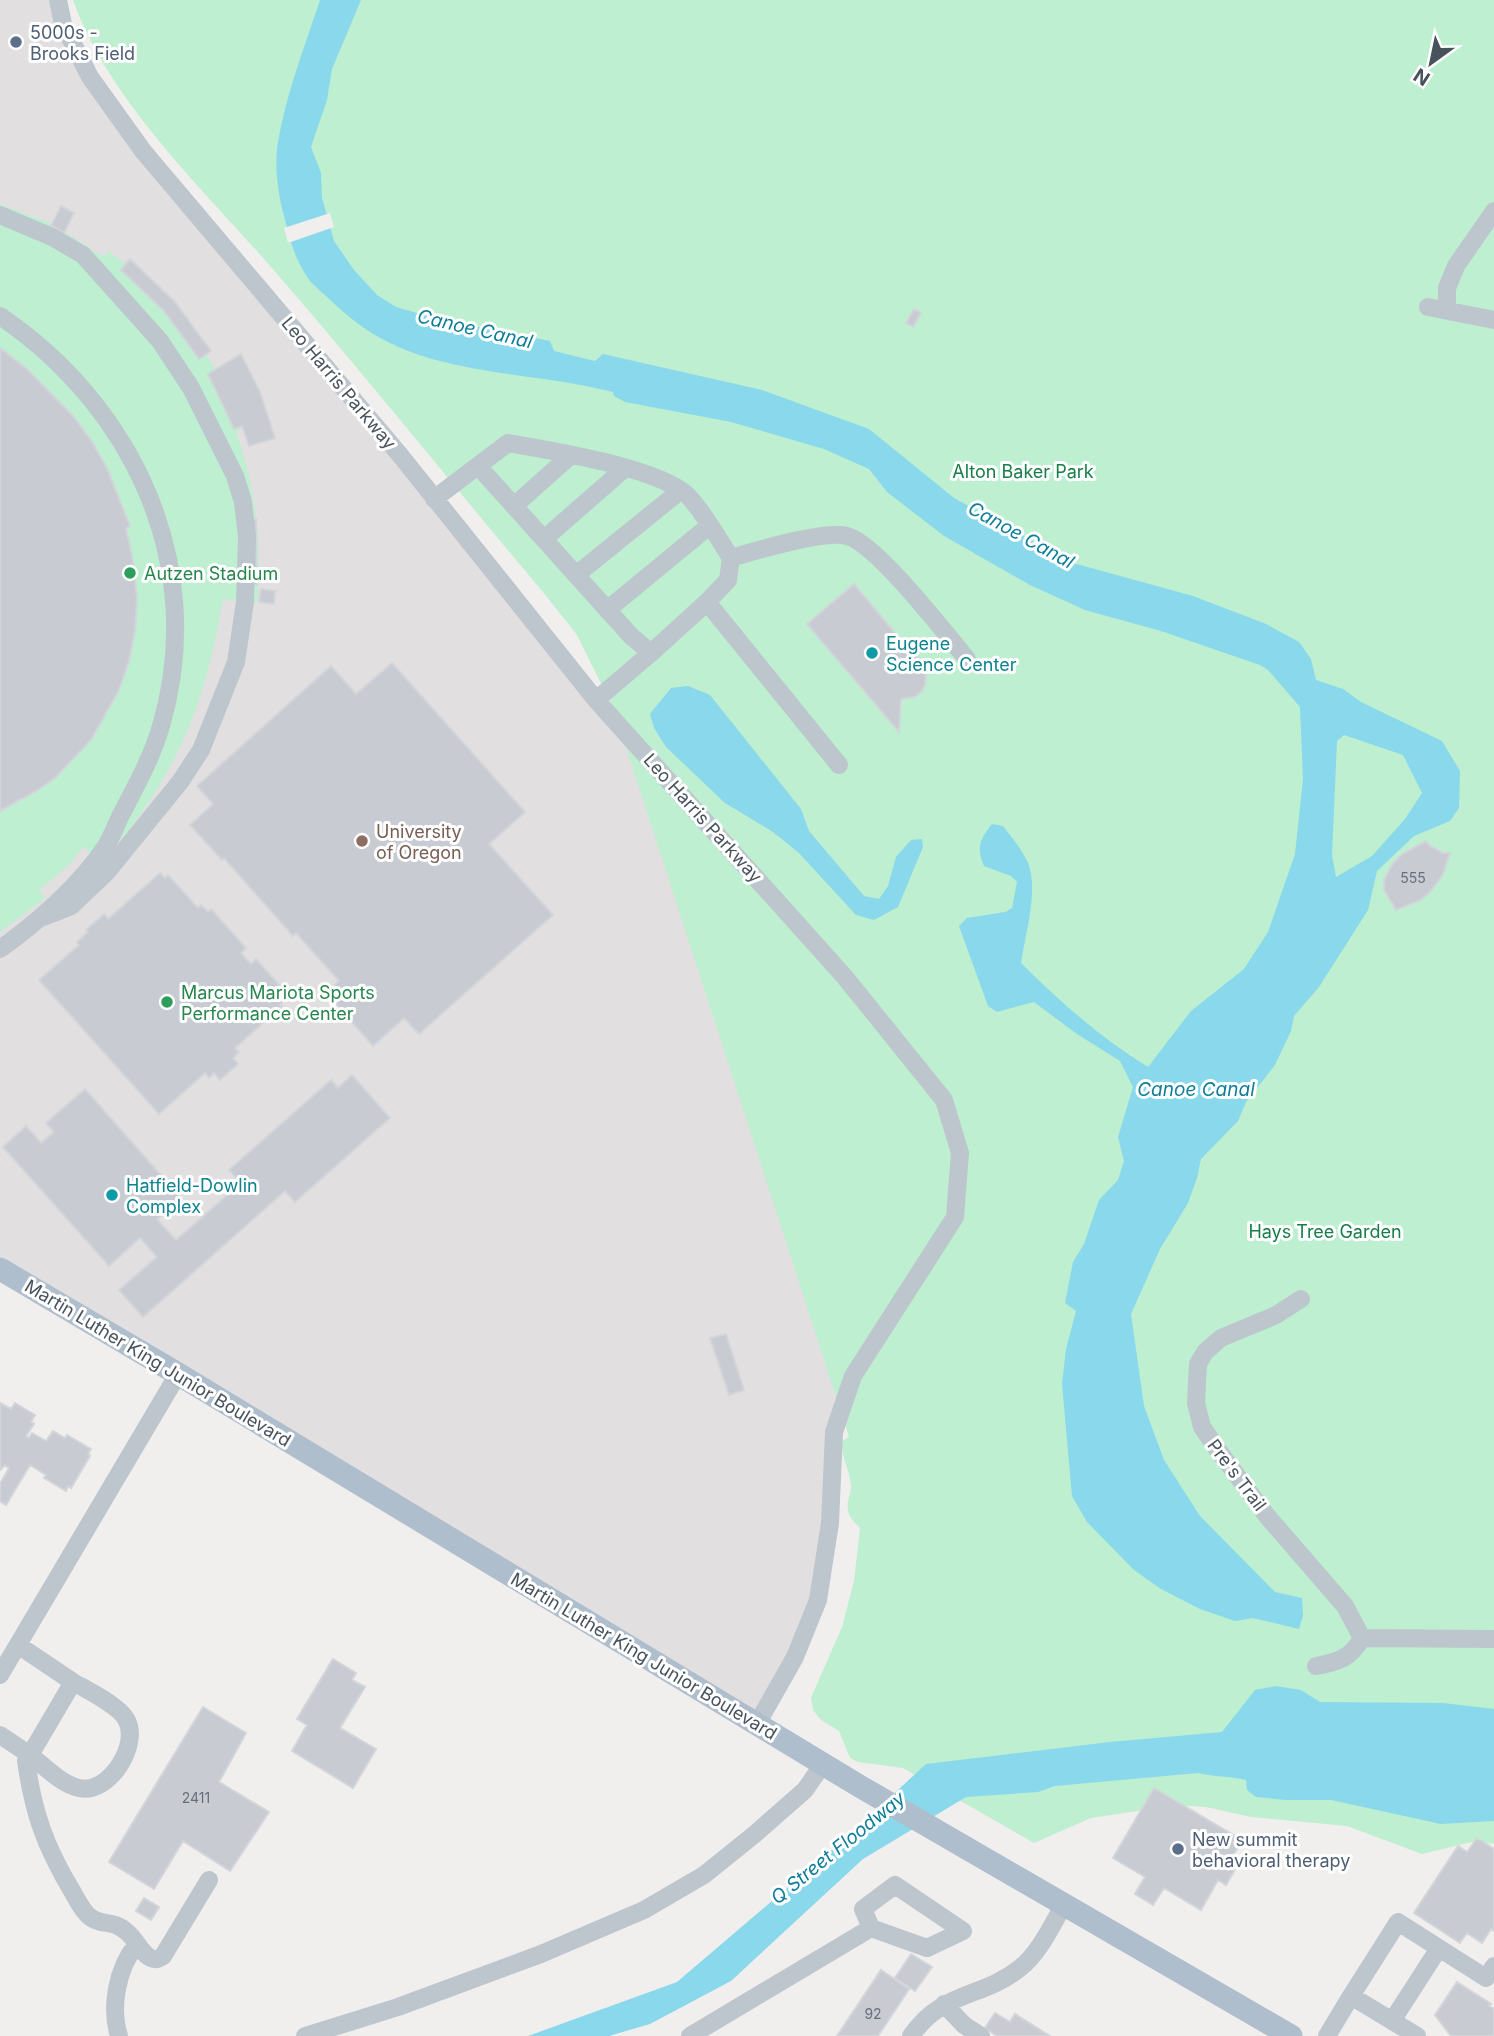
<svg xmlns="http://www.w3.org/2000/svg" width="1494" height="2036" font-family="Inter,sans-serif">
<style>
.education{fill:#e2dfe0}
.green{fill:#bdefd0}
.water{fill:#8ad8eb;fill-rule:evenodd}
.pier{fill:#f1eeee}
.building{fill:#c8cbd1;stroke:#d2d5da;stroke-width:2}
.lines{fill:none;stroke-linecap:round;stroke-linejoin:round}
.minor{stroke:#bdc6cd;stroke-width:18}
.major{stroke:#aebecd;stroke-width:23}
.service-dot{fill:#5c6f8a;stroke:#fff;stroke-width:2.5}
.leisure-dot{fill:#2e9e5b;stroke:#fff;stroke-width:2.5}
.culture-dot{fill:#0f9aa8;stroke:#fff;stroke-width:2.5}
.education-dot{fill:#8d6e63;stroke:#fff;stroke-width:2.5}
.labels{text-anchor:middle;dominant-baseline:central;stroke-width:6;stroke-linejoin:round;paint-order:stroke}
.number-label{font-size:14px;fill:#677079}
.service-label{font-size:18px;fill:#4e5e75;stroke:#fff;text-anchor:start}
.street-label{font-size:18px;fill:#47525c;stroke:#fff}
.park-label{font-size:18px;fill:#177d49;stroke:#fff}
.leisure-label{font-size:18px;fill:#27864d;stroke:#fff;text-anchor:start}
.culture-label{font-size:18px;fill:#0d838f;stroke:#fff;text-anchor:start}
.education-label{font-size:18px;fill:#785e54;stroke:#fff;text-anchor:start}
.water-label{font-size:19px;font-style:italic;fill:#0d7d9a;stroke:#fff}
</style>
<rect width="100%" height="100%" fill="#f1eeee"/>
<!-- education -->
<path class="education" d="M0,0h58l40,89 134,169 712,842 -110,332 -16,168 -61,124 -757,-455z"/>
<!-- green -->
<path class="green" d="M73,0h1421v1844l-18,-3 -54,13 -75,-28 -96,-9 -45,-10 -29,-2 -86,13 -57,25 -131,-75 -45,-6 -8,-4 -11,-27 -18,-11 -8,-10 -2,-12 31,-71 12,-46 6,-53c-4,-4 -9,-9 -11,-14 -4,-11 2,-18 2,-28 -1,-15 -10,-29 -9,-45l7,-4 -235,-727 -37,-75 -30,-38c-95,-113 -187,-228 -283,-338 -68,-77 -156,-161 -191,-259z
M0,204l52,20 52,33 4,-6 18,13 -5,6 85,84 9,15 -7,5 13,23 22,32 -7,2c19,57 27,112 21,172l-34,-4c-14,82 -33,145 -82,214 -14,19 -23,34 -44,45l-14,-11 -13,17 -31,26 6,8 -45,34z"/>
<!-- water -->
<path class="water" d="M320,0h41l-29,69 -5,31 -16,47 10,26 1,25 12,43 20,29 23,25 19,12 38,11 116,23 4,10 41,10 8,-7 159,36 107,39 85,69 119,65 120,33 73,28 33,18 12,17 5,21 27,9 18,13 81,39 18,30 -1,37 -9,13 -36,15 -37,35 -9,39 -49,77 -25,29 -3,15 -16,34 -29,37 -8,19 -37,38 -4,19 -9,25 -28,46 -29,65 13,92 20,54 36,56 75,76 27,6 1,18 -4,13 -46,-11 -18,3 -35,-12 -39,-20 -27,-19 -47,-48 -15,-26 -10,-112 4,-35 10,-38 -11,-8 8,-41 11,-18 15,-44 19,-20 6,-19 -6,-24 15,-50 -13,-26 -43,-27 -43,-32 -37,10 -9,-6 -29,-80 8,-8 38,-6 7,-4 5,-26 -6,-6 -27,-10c-8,-18 -4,-27 8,-42l11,2c9,12 19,23 25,37 11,27 -3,72 -7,100 39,39 80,75 127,104l43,-56 53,-42 24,-37 27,-78 8,-75 -3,-72 -32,-37 -8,-5 -99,-34 -76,-21 -55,-25 -86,-49 -57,-44 -18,-23 -45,-20 -93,-27 -106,-20 -11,-6 -1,-4c-58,-15 -118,-16 -177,-32 -44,-12 -75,-30 -108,-62 -7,-7 -17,-14 -22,-23 -12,-18 -17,-39 -22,-59 -6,-23 -10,-50 -6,-74 8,-48 27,-96 42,-142zM1344,735l59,20 19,38 -17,26 -33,37 -36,21 -4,-22 5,-114z
M688,686l22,9 91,114 8,22 55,65 15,3 9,-13 8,-29 15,-17 11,-1 1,8 -25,60 -24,13 -18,-5 -57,-62 -26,-21 -48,-29 -59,-56 -12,-19 -4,-14 21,-26z
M1276,1686l25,4 19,12 123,1 51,6v112l-53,3 -110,-24h-45l-30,-3 -9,-7 -1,-10c-17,-4 -31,-3 -48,-7l-143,13 -17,6 -72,5 -103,62 -132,122 -81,43 -41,12h-81l149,-54 169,-144 80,-74 184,-22 112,-10 33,-42z"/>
<!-- pier -->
<path class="pier" d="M330,213l4,14 -46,16 -4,-15z"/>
<!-- building -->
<path class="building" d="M61,206l13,7 -10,20 -13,-7z
M130,259l45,43 36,49 -12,8 -35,-48 -43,-41z
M914,309l7,4 -8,14 -7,-4z
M0,348l27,21 45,46 19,25 16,28 23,58 -4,2 7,33 4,38 -2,32 -6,30 -10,29 -28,50 -35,37 -18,13 -38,21z
M241,354l19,38 15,46 -26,8 -7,-20 -8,3 -26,-55z
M256,519l1,66 -7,-1 -1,-64z
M854,584l52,62 -1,7 13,4 8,13 -1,15 -4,7 -6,5 -14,2 -2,33 -92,-108z
M261,589l14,2 -1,13 -15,-2z
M392,663l133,149 -36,32 64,71 -134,119 -15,-16 -31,28 -47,-53 13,-12 -43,-48 -3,3 -69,-78 -2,2 -32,-35 23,-21 -16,-18 134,-120 25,28z
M1426,841l3,4 14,8h7l-7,21 -12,17 -10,9 -25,10 -12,-20v-10l8,-15 10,-11z
M160,873l5,5 3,-3 30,33 3,-3 7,7 3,-3 35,39 -5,5 10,11 5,-5 33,37 -9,8 2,2 -47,42 4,4 -6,6 5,6 -18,16 -6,-7 -5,5 -4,-5 -46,41 -120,-134 40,-35 -2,-3 11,-10 -2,-2 18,-16 4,5z
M352,1075l38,43 -95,84 -10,-11 -142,126 -24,-27 38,-33 -17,-19 -31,28 -106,-119 23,-21 15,17 13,-11 -8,-9 39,-34 96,109 -24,21 19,21 65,-57 -12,-13 102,-90 7,8z
M726,1334l18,56 -15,5 -19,-57z
M0,1403l11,6 4,-6 20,12 -4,7 3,2 -8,12 3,2 3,-5 14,8 7,-10 12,7 2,-3 24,14 -3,5 2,2 -19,32 -3,-2 -2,5 -22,-13 2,-3 -16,-10 -24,40 -6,-4v-17l9,-16 -4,-3 -5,5z
M333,1659l23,14 -4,7 13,7 -25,41 36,21 -23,39 -61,-37 15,-26 -10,-6z
M203,1707l43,26 -27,49 50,30 -39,59 -47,-30 -29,48 -45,-27z
M1154,1788l88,52 -14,24 8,4 -10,17 -8,-5 -17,30 -37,-22 -11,17 -18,-11 10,-17 -32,-19z
M1477,1838l17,11v82l-3,-2 -9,14 -15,-10 -7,10 -46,-30 44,-67 9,6z
M144,1898l15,9 -8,13 -15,-9z
M911,1954l21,13 -17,24 -20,-13z
M881,1970l28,19 -31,47h-41z
M1457,1982l34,22 -2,2 5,3v27h-43l-16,-21z
M995,2013l15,9 5,-8 35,22h-53l-12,-8z"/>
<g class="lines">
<!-- minor -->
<path class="minor" d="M58,0l5,24 27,53 53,74 257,304 196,245 248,276 100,124 16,53 -5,64 -102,159 -19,56 -4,91 -12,77 -23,57 -38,67
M0,215l52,22 31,18 77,86 31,47 44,88 8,26 4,34 -2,66 -9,60 -35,88 -21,32 -74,91 -35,33 -28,11
M1428,307l66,13
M1447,309v-21l9,-22 38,-55
M0,316c134,91 208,250 161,410 -9,31 -24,58 -39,87 -6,11 -9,22 -16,33 -26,39 -68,76 -106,103
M434,499l74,-56c41,7 152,25 180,53 15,15 31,44 43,62l-3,22 -21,22 -56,51 -20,-17 -153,-170
M514,506l57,-51
M544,539l80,-70
M731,558c23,-7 94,-28 116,-22 29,7 98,97 120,123
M576,575l104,-84
M707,602l132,163
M607,610l102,-84
M596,700l55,-47
M1301,1299l-25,16 -55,23 -16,14 -7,12 -2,39 6,24 16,23 49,66 78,90 17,32
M1362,1638l132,1
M1316,1666c22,-4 35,-8 46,-28
M0,1675l178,-301
M73,1682c14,8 45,23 53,37 15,25 -17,76 -47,69 -18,-4 -35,-22 -49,-33l-4,5c7,52 19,86 46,131 5,8 10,20 18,26 13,10 22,1 38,16 10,8 19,35 35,23l46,-76
M0,1735l30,20 43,-73 -55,-37
M895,1885l68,46 -36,17 -56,-20 -8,-19z
M1351,1996l47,-74 88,56 8,-12
M944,2004l20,21 17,11
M1392,2021l47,-73
M119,2036c-9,-29 -2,-68 18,-92
M305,2036l93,-29 143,-53 103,-44 60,-35 51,-41 50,-44 18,-26
M690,2036l181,-108
M911,2036c32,-46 70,-37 109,-68 19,-15 31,-41 43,-62
M1327,2036l24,-40 66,40"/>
<!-- major -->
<path class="major" d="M0,1269l178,105 683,413 430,249"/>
</g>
<!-- markers -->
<g class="service-dot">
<circle cx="16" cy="42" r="7"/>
<circle cx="1178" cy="1849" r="7"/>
</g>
<g class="leisure-dot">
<circle cx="130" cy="573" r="7"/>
<circle cx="167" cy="1002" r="7"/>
</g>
<g class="culture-dot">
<circle cx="872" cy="653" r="7"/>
<circle cx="112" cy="1195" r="7"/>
</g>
<circle class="education-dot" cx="362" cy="841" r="7"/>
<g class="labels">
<!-- number labels -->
<g class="number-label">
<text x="1413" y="877">555</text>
<text x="196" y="1797">2411</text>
<text x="873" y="2013">92</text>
</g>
<!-- service labels -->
<g class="service-label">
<text x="30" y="32">5000s -<tspan x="30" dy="21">Brooks Field</tspan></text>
<text x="1192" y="1839">New summit<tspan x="1192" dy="21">behavioral therapy</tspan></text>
</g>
<!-- street labels -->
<g class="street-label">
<text transform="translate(339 383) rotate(50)">Leo Harris Parkway</text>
<text transform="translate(703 818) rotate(48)">Leo Harris Parkway</text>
<text transform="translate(158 1363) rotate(31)">Martin Luther King Junior Boulevard</text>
<text transform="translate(1237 1475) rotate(53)">Pre's Trail</text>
<text transform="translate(644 1656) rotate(31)">Martin Luther King Junior Boulevard</text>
</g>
<!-- park labels -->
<g class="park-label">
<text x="1023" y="471">Alton Baker Park</text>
<text x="1325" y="1231">Hays Tree Garden</text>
</g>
<!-- leisure labels -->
<g class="leisure-label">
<text x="144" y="573">Autzen Stadium</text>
<text x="181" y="992">Marcus Mariota Sports<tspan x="181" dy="21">Performance Center</tspan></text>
</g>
<!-- culture labels -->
<g class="culture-label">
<text x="886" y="643">Eugene<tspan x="886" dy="21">Science Center</tspan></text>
<text x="126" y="1185">Hatfield-Dowlin<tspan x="126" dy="21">Complex</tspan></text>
</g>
<!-- education labels -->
<g class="education-label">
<text x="376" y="831">University<tspan x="376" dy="21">of Oregon</tspan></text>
</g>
<!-- water labels -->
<g class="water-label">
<text transform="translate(475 329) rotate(13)">Canoe Canal</text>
<text transform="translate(1021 535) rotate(29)">Canoe Canal</text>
<text x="1196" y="1089">Canoe Canal</text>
<text transform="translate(838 1848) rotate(-39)">Q Street Floodway</text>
</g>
</g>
<!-- north arrow -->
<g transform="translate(1431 63) rotate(213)" stroke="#ffffff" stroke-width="5" paint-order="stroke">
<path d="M0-5L12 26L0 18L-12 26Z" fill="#47525c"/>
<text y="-10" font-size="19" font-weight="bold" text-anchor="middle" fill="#47525c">N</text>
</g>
</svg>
